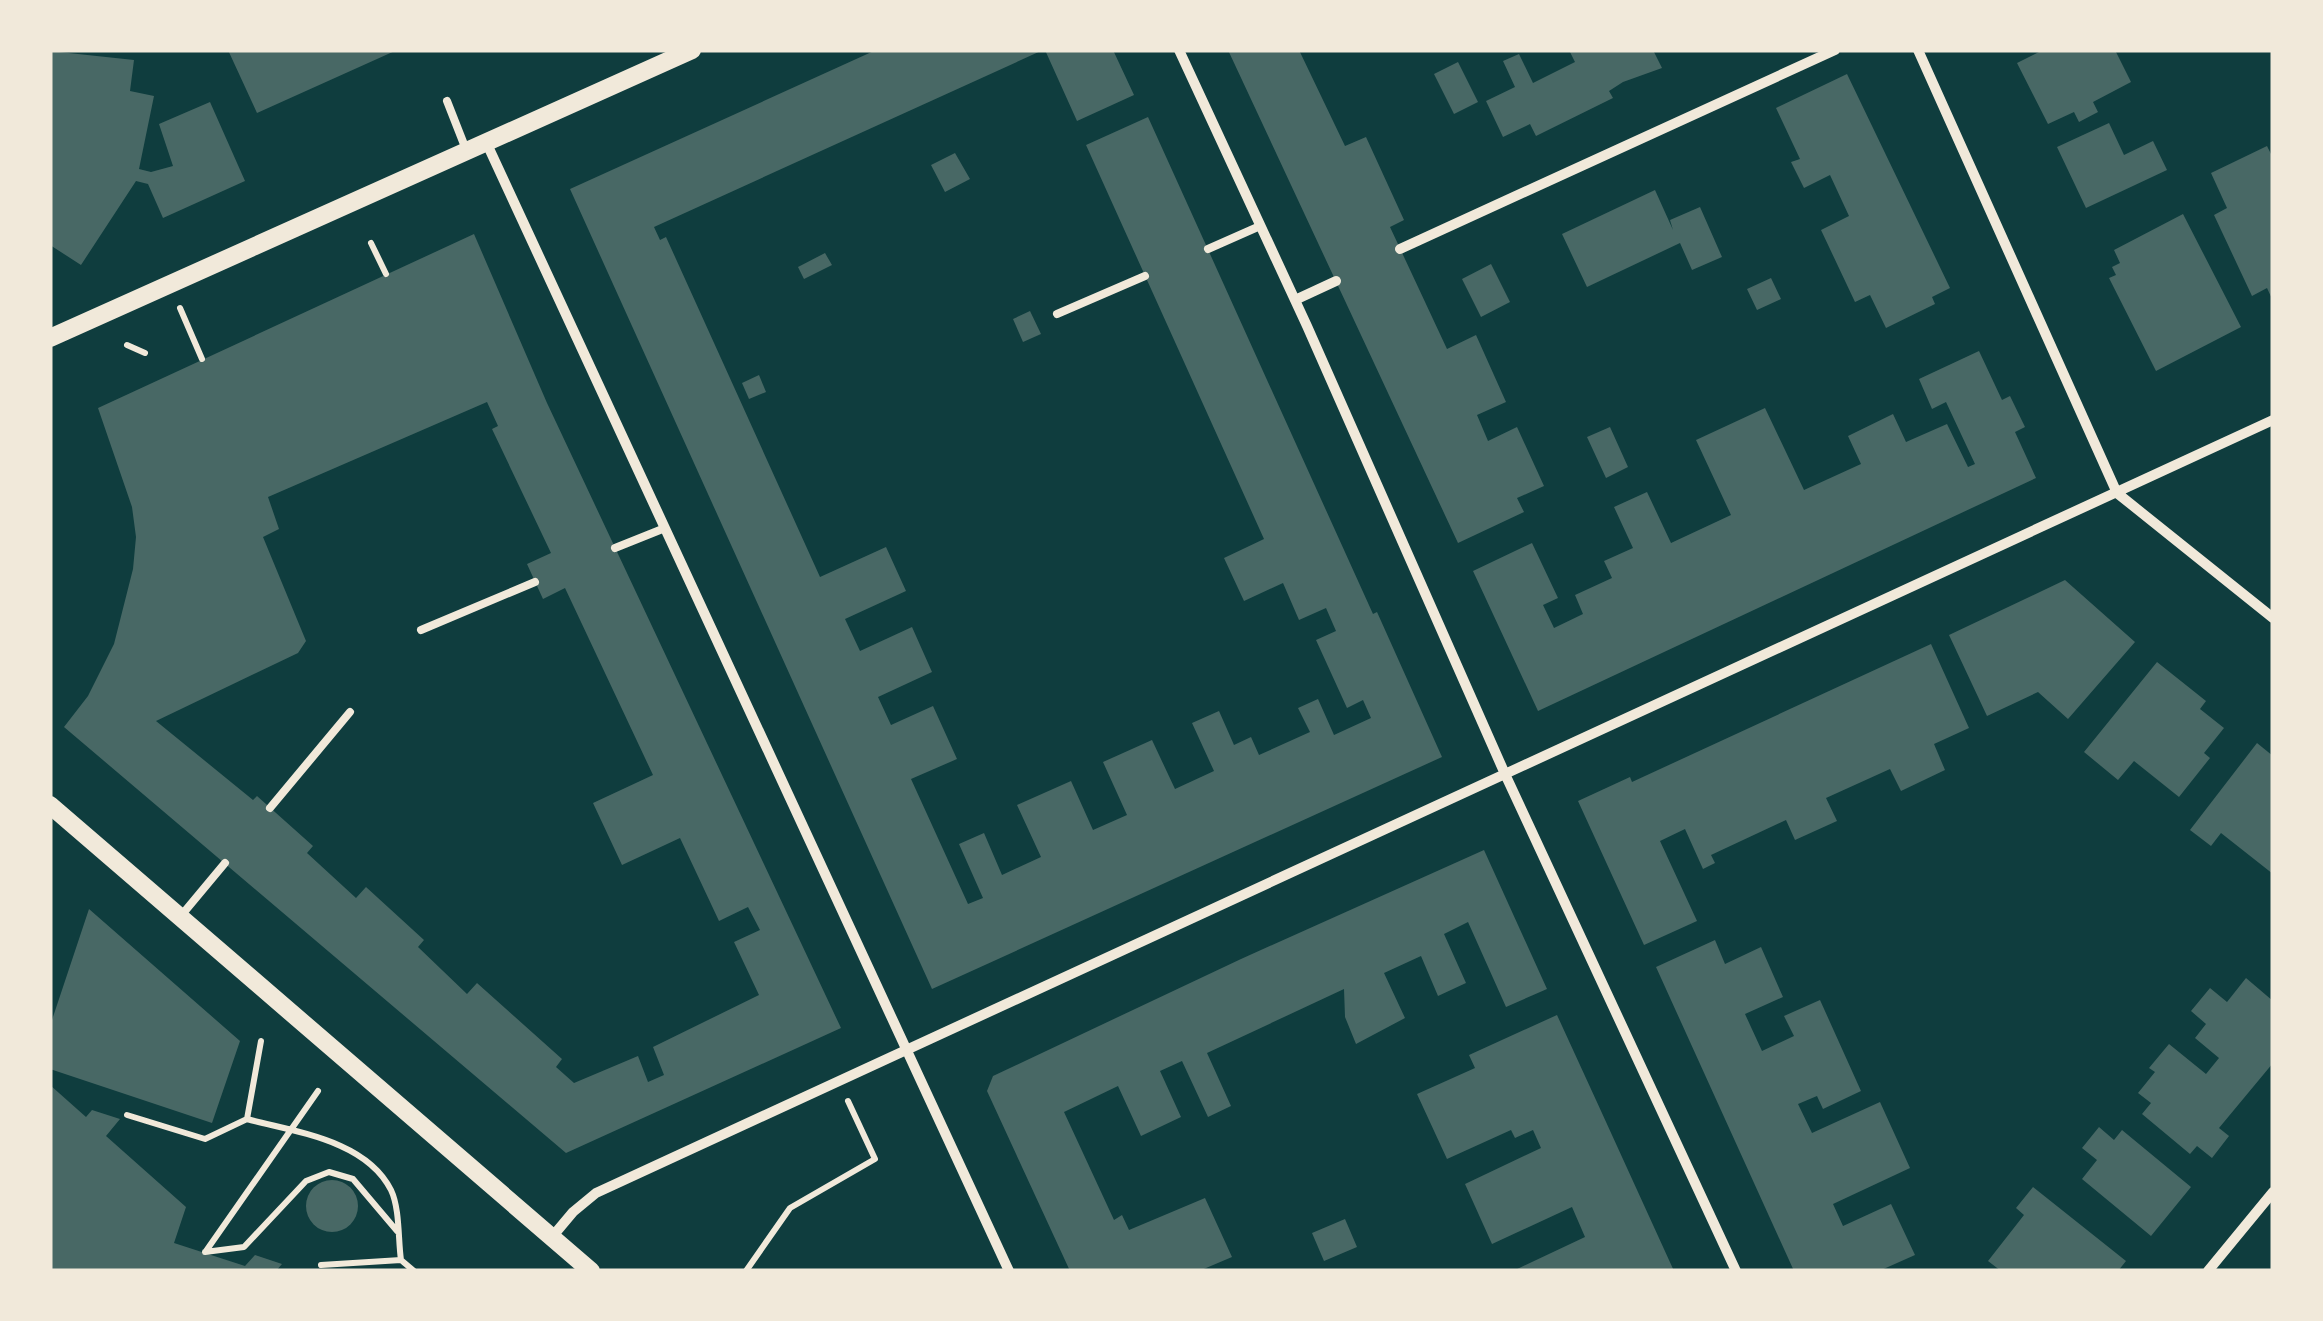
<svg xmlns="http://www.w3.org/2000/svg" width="2323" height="1321" font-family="Signika,sans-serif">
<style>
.building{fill:#486865;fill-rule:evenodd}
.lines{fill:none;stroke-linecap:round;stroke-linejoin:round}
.path{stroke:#f1e9da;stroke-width:6}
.service{stroke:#f1e9da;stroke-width:8}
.minor{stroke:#f1e9da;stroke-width:10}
.tertiary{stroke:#f1e9da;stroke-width:18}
</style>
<rect width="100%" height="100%" fill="#0f3d3e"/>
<!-- building -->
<path class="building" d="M228,50h169l-140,63z
M876,50h167l-389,177 6,13 6,-3 154,340 66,-30 20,44 -61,28 15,32 52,-24 20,45 -54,25 13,28 42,-19 24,53 -46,20 57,125 15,-6 -24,-54 25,-11 18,42 39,-18 -24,-52 54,-24 22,49 34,-15 -24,-53 49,-22 23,49 39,-18 -22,-48 27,-12 15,34 17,-8 8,18 51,-23 -12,-24 20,-9 16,36 37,-17 -8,-18 -16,8 -31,-68 20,-9 -10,-23 -27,12 -16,-37 -39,18 -20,-43 40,-19 -178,-394 62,-28 225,497 4,-2 65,145 -510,232 -362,-800z
M1045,50h68l21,45 -57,26z
M1228,50h71l46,96 21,-9 38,83 -14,7 57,122 29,-14 30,67 -29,13 11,26 29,-14 27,59 -27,12 7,14 -66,31z
M1569,50h84l9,18 -39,14 -14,9 4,7 -77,38 -6,-12 -27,13 -17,-36 29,-14 -12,-26 16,-7 14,29 42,-21z
M2043,50h72l16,32 -38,20 5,10 -19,10 -5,-10 -26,12 -31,-61z
M50,51l84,9 -4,31 24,5 -15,73 12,3 22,-6 -14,-42 51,-22 35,79 -82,37 -15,-34 -12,-3 -55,84 -31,-20z
M1458,62l20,40 -24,12 -20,-40z
M1847,74l103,214 -18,9 3,7 -49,24 -16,-33 -15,7 -34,-72 28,-14 -19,-41 -26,13 -13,-26 9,-3 -24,-51z
M2109,123l15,32 29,-14 14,29 -81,38 -29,-61z
M2267,146l6,12v143l-6,-13 -15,8 -38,-81 13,-7 -16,-35z
M955,153l15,26 -25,13 -14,-27z
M1655,190l18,40 -3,-10 30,-13 22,50 -30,13 -12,-27 -93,44 -25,-53z
M2183,214l58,113 -85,44 -47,-93 7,-3 -4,-8 8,-4 -6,-13z
M474,234l73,169 294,625 -275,125 -502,-426 24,-31 26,-52 19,-75 3,-32 -4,-30 -34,-99zM487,402l11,24 -6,3 59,124 -24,11 16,35 22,-11 88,187 -60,28 29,62 58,-27 39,83 29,-14 12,23 -26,12 25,53 -106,52 11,28 -16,7 -10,-26 -64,27 -18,-16 6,-8 -85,-76 -10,11 -49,-47 6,-7 -58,-53 -10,11 -49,-45 6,-7 -56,-50 -4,4 -97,-79 142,-68 8,-12 -43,-104 16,-8 -11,-32z
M825,253l7,12 -28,14 -6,-12z
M1491,264l19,38 -29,15 -19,-38z
M1771,278l10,21 -24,11 -10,-21z
M1030,311l11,23 -18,8 -10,-23z
M1979,351l23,49 8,-4 15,31 -10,5 21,46 -498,233 -65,-140 59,-28 26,55 -15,7 11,23 29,-14 -8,-19 37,-17 -8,-17 29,-13 -19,-41 33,-15 24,51 60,-28 -35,-75 69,-32 39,82 57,-26 -13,-28 45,-22 13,28 41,-18 21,43 7,-3 -29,-62 -14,7 -13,-30z
M759,375l7,17 -17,7 -7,-16z
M1610,427l18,40 -22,11 -19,-41z
M2065,580l70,62 -67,77 -30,-27 -51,24 -38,-81z
M1931,644l38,84 -35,16 11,26 -44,21 -11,-22 -64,29 11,23 -42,19 -9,-20 -75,35 4,8 -12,6 -18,-40 -25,12 37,80 -53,24 -66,-144 52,-24 2,5z
M2157,662l49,39 -6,8 24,19 -20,25 6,5 -31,39 -45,-36 -16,19 -34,-28z
M2257,743l16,13v118l-52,-41 -10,13 -21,-16z
M1484,850l63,139 -41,18 -38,-85 -24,12 22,49 -28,13 -17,-40 -37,17 21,45 -49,26 -11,-27 -1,-28 -137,64 24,53 -23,11 -26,-56 -22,10 21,46 -40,19 -23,-50 -54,26 50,108 8,-5 7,15 76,-32 27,59 -33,14h-129l-83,-180 6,-15 248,-117z
M89,909l151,132 -28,82 -162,-54v-43z
M1715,940l10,24 36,-17 22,50 -38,17 17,37 32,-15 -10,-20 36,-16 41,91 -38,18 -6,-13 -19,8 14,29 68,-31 30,66 -77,36 10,22 48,-22 24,51 -36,16h-85l-138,-304z
M2246,978l27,23v62l-54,65 10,8 -17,22 -15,-12 -7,8 -48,-40 9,-11 -13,-10 17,-21 -6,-4 20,-24 37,30 13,-16 -24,-20 11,-14 -15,-13 19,-23 17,14z
M1557,1015l39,85 78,171h-161l72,-34 -13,-30 -80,37 -27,-60 76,-36 -8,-18 -18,8 -4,-8 -64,29 -30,-65 58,-26 -6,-13z
M50,1085l36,32 6,-7 28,9 -14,17 80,71 -12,36 71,23 10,-11 27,9 -6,7h-223l-3,-3z
M2099,1127l15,13 8,-10 69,57 -40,49 -69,-57 15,-19 -15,-12z
M306 1206a26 26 0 1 1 52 0a26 26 0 1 1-52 0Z
M2033,1187l93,74 -8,10h-117l-13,-10 36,-46 -8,-7z
M1345,1219l12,28 -33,14 -12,-28z"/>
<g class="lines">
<!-- path -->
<path class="path" d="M371,243l15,31
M180,308l22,51
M127,345l18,8
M127,1115l78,24 42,-20c48,13 119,21 144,71 9,19 7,50 10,70l13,11
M247,1119l14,-78
M206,1251l112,-160
M205,1252l39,-5 62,-66 23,-9 24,7 44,52
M321,1265l80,-5
M746,1271l44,-63 85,-49 -27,-58"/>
<!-- service -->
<path class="service" d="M447,101l20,51
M1208,249l52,-23
M1057,314l88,-38
M615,548l50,-20
M421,630l114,-48
M270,808l80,-96
M180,917l45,-54"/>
<!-- minor -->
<path class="minor" d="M1179,50l128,276 198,448 231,497
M1918,50l199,443 156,125
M487,144l522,1127
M1400,249l435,-199
M1295,300l41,-19
M552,1237l21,-25 23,-19 1677,-773
M2208,1271l65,-79"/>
<!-- tertiary -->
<path class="tertiary" d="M50,338l642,-288
M50,805l541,466"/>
</g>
<!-- border -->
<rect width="2323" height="1321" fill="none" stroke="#f1e9da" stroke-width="105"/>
</svg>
